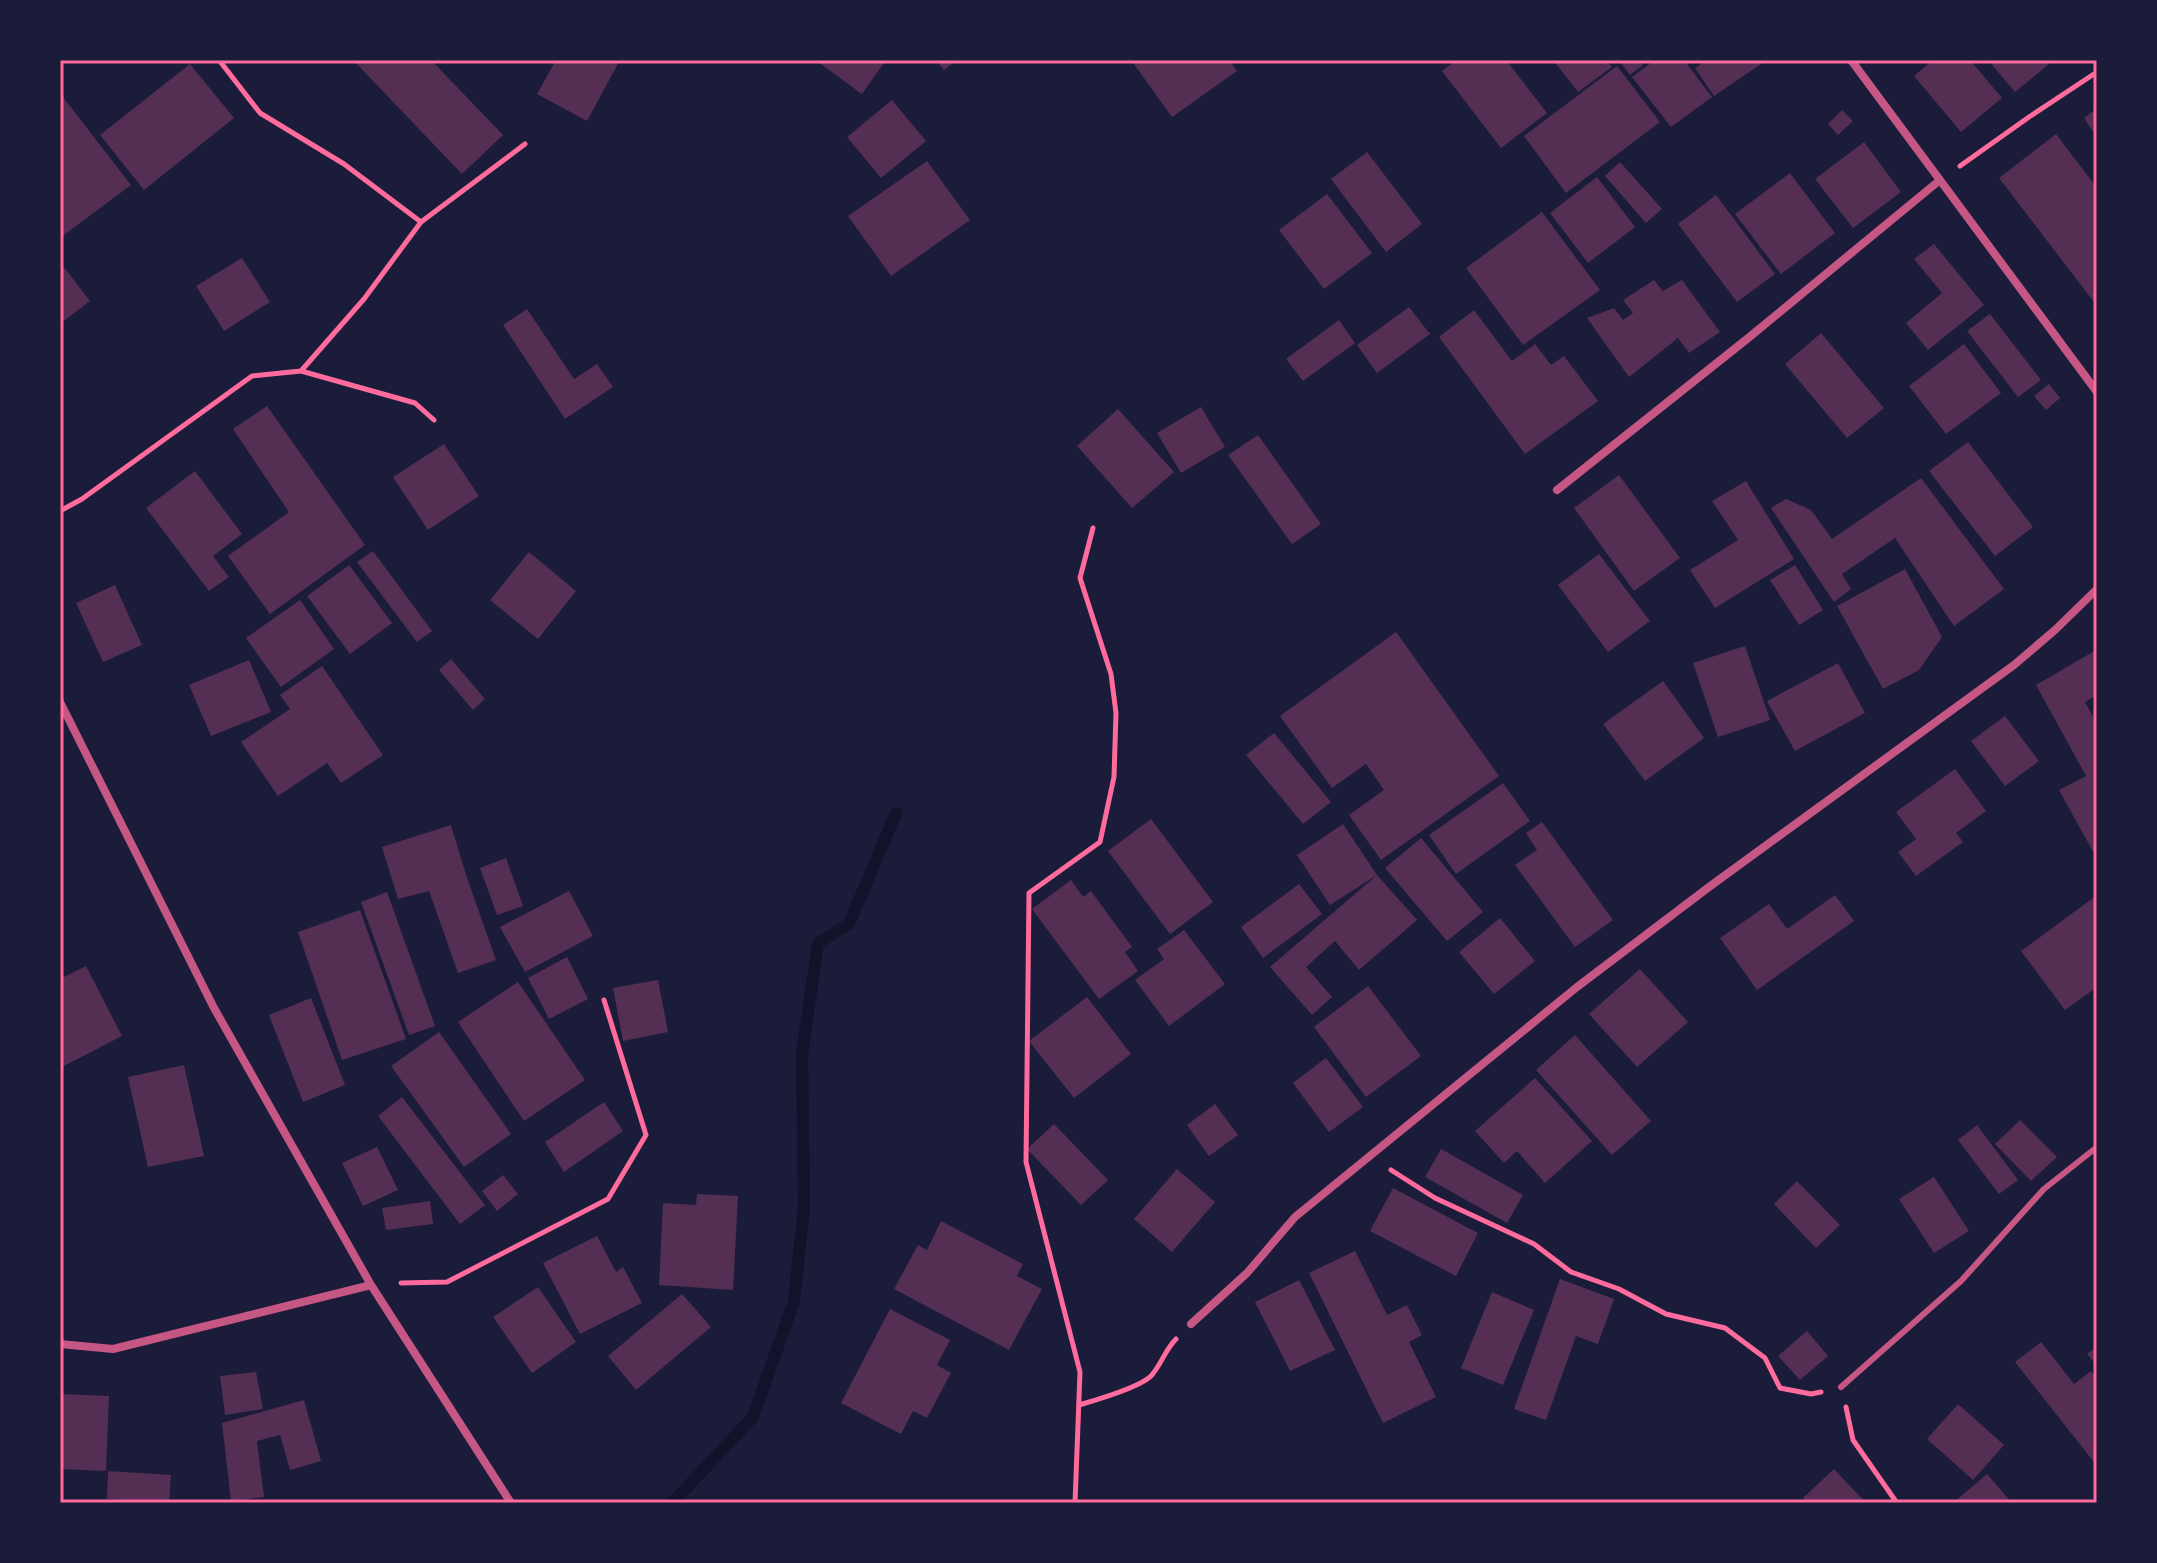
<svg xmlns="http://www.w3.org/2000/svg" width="2157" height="1563" font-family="Overpass,sans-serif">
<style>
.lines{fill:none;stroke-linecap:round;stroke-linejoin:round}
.stream{stroke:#12122b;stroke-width:12}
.building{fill:#542f53}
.path{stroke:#ff6b9d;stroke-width:5}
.service{stroke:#c65784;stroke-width:6}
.minor{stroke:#c65784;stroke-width:8}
.neatline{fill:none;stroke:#ff6b9d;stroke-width:3}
</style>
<rect width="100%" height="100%" fill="#1b1b3a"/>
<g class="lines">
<!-- stream -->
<path class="stream" d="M670,1503l6,-4 77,-82 41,-116 10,-94 -2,-153 16,-111 31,-19 47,-111"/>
</g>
<!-- building -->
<path class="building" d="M353,60h78l72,75 -41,39z
M556,60h64l-33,61 -50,-27z
M820,60h66l-24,34 -44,-32z
M936,60h21l-13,10z
M1131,60h98l8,11 -65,46z
M1457,60h49l41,53 -46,35 -59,-77z
M1553,60h53l6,7 -34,25z
M1619,60h20l4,5 -13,10z
M1655,60h29l28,37 -41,30 -39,-50z
M1707,60h60l-53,36 -19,-28z
M1933,60h37l32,38 -41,34 -47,-56z
M1988,60h66l-39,32z
M190,64l44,54 -90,72 -44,-55z
M1617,66l43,56 -94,71 -42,-57z
M60,93l71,92 -71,53z
M892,100l34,41 -45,37 -34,-41z
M2097,108v30l-13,-20z
M1842,110l11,11 -15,14 -10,-11z
M2056,134l41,54v118l-98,-128z
M1864,142l37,50 -48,36 -38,-49z
M1367,152l55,72 -36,28 -55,-73z
M927,161l43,59 -79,56 -43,-60z
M1620,162l42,47 -16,14 -41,-47z
M1790,173l45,60 -54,41 -46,-60z
M1597,177l38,50 -47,36 -38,-50z
M1327,194l45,59 -48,36 -45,-59z
M1716,195l59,79 -38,28 -59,-78z
M1542,212l58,78 -77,55 -57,-77z
M1934,244l50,61 -56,45 -22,-27 36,-30 -28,-34z
M242,258l28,44 -46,29 -28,-45z
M60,262l30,39 -30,23z
M1654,280l9,11 19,-11 38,52 -31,21 -11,-15 -49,39 -42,-59 27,-10 9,12 10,-7 -10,-13z
M1409,307l21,27 -53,39 -20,-28z
M527,309l47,70 23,-15 16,23 -48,32 -62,-94z
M1474,310l38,51 23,-17 16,21 13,-9 34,45 -73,53 -86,-117z
M1990,314l51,66 -23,17 -51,-66z
M1339,320l16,23 -52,38 -17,-22z
M1821,333l63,75 -37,30 -62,-74z
M1964,344l37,49 -55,41 -37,-48z
M2049,384l11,14 -14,12 -12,-14z
M267,406l98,139 -95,69 -42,-58 61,-44 -56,-83z
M1201,407l24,40 -44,26 -24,-40z
M1118,409l56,63 -42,36 -55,-62z
M1258,435l63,89 -29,20 -64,-89z
M1968,442l65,85 -38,29 -66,-85z
M444,444l35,52 -51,34 -35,-53z
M195,471l47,63 -29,22 16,21 -20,14 -63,-83z
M1619,475l61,83 -46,33 -60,-83z
M1921,478l83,111 -50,37 -59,-88 -53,36 9,15 -17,13 -63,-94 15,-9 25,11 21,29z
M1746,481l48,78 -79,49 -25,-38 48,-30 -26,-39z
M373,551l59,80 -15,11 -60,-80z
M529,552l47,39 -38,48 -48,-39z
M1599,554l51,67 -42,31 -50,-67z
M349,565l43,58 -42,31 -43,-58z
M1795,565l28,45 -24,15 -29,-45z
M1905,569l37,68 -23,33 -36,19 -46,-83z
M115,585l27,60 -39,17 -27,-59z
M300,600l34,49 -53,38 -35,-49z
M1396,632l103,144 -118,84 -32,-45 35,-25 -18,-26 -34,24 -52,-72z
M1745,646l25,74 -52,17 -25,-74z
M2096,650l1,45 -12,7 12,22v135l-38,-69 27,-14 -50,-91z
M451,659l34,40 -12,11 -34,-40z
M249,660l22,52 -60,24 -22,-51z
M1838,663l27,50 -70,38 -28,-50z
M322,666l61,89 -42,28 -14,-20 -49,33 -37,-54 49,-33 -10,-14z
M1663,681l41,57 -59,43 -42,-57z
M2005,716l34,45 -34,25 -34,-45z
M1274,733l57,69 -28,22 -57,-69z
M1955,769l31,42 -30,22 7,9 -47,34 -18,-24 18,-13 -20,-27z
M1503,783l27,38 -74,53 -27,-39z
M1151,819l62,83 -43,32 -62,-83z
M1542,822l71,98 -38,27 -60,-82 22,-15 -11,-17z
M1343,824l34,51 40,45 -58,50 -24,-29 -29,26 26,30 -20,18 -42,-48 107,-92 -47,30 -33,-50z
M451,825l16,53 29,82 -38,13 -29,-82 -31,8 -16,-52z
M1421,838l62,74 -36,29 -62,-73z
M506,858l17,48 -26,9 -17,-47z
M1071,880l12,17 8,-6 41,56 -7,5 13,19 -39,28 -67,-90z
M1299,884l23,30 -59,44 -22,-31z
M569,891l24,45 -68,36 -25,-45z
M387,892l48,134 -26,9 -48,-133z
M1835,895l19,26 -97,69 -37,-52 49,-34 18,25z
M2097,895v92l-32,23 -44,-59z
M360,910l46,129 -64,21 -44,-128z
M1500,918l35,43 -41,33 -35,-42z
M1184,930l41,54 -56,42 -34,-46 29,-21 -7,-10z
M567,957l21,42 -39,20 -21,-41z
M86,966l36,70 -62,32v-89z
M1640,969l48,53 -51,45 -48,-53z
M658,980l10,52 -45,9 -10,-53z
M518,982l67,98 -61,41 -66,-99z
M1368,986l53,70 -55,41 -52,-70z
M1087,997l44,57 -57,44 -45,-57z
M311,998l34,87 -42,17 -34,-87z
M439,1032l72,102 -47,33 -73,-101z
M1575,1035l76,86 -39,34 -76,-85z
M1326,1058l37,49 -34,25 -36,-49z
M184,1065l20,91 -56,11 -20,-90z
M1535,1078l57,63 -47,42 -28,-32 -13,12 -29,-32z
M402,1097l83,108 -25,19 -82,-108z
M604,1102l19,29 -59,41 -19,-30z
M1215,1104l23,31 -29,21 -22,-31z
M2020,1120l37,37 -26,24 -36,-37z
M1054,1124l54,56 -27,25 -54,-56z
M1977,1125l41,55 -19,14 -41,-54z
M377,1147l21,43 -35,16 -21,-43z
M1441,1149l82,46 -16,28 -82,-46z
M1177,1169l38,33 -43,50 -38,-33z
M503,1175l15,19 -21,17 -15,-20z
M1934,1177l35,54 -35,22 -35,-54z
M1797,1181l43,44 -24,23 -42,-44z
M1393,1188l85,45 -22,43 -86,-45z
M697,1194l41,2 -5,94 -74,-5 4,-82 33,2z
M430,1201l3,23 -47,6 -4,-22z
M941,1221l82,43 -6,12 25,13 -33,61 -115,-61 24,-44 9,5z
M597,1236l19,36 7,-5 19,36 -62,31 -37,-71z
M1355,1251l32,64 20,-10 15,30 -13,7 27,55 -53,26 -74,-150z
M1560,1279l54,20 -16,45 -22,-8 -30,84 -32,-11z
M1299,1280l36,70 -45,21 -35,-69z
M538,1287l38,55 -44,31 -39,-56z
M1492,1292l42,18 -31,75 -42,-17z
M682,1294l29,33 -75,63 -28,-34z
M890,1309l60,31 -13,25 14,8 -24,45 -14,-7 -12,23 -60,-31z
M1807,1331l21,25 -28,24 -22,-24z
M2041,1342l33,42 17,-13 6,7v88l-82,-104z
M2097,1346v20l-10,-12z
M256,1372l7,37 -38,6 -5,-39z
M60,1394l49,2 -3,75 -46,-2z
M304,1400l17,61 -31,9 -10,-35 -23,6 7,56 -33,4 -9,-78z
M1958,1404l46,41 -31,35 -46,-41z
M1834,1469l32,34h-58l-5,-5z
M108,1471l63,4 -2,28 -62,-4z
M1987,1474l25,29h-59z"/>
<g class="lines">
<!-- path -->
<path class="path" d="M219,60l41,53 84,51 77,58
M1960,166l69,-49 68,-45
M301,371l114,32 19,17
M60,511l22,-12 170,-123 49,-5 63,-72 57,-77 104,-78
M1391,1170l44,28 99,46 37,28 48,17 47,25 59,14 40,30 15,30 31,6 10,-2
M401,1283l46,-1 161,-83 38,-64 -42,-135
M1079,1405c17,-5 60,-17 72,-29 10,-11 14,-26 25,-37
M1846,1407l7,33 44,63
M1075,1503l5,-131 -54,-210 3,-269 71,-51 14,-65 2,-64 -5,-39 -31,-96 13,-50"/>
<!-- service -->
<path class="service" d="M1841,1387l120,-106 83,-92 53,-42"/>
<!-- minor -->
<path class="minor" d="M1851,60l246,332
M1557,490l190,-151 193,-159
M60,702l154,306 157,277 140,218
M1191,1324l56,-51 48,-56 282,-230 132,-100 305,-222 41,-35 42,-41
M60,1344l53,5 258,-64"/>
</g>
<!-- border -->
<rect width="2157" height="1563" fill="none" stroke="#1b1b3a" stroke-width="124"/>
<rect x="62" y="62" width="2033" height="1439" class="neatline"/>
</svg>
